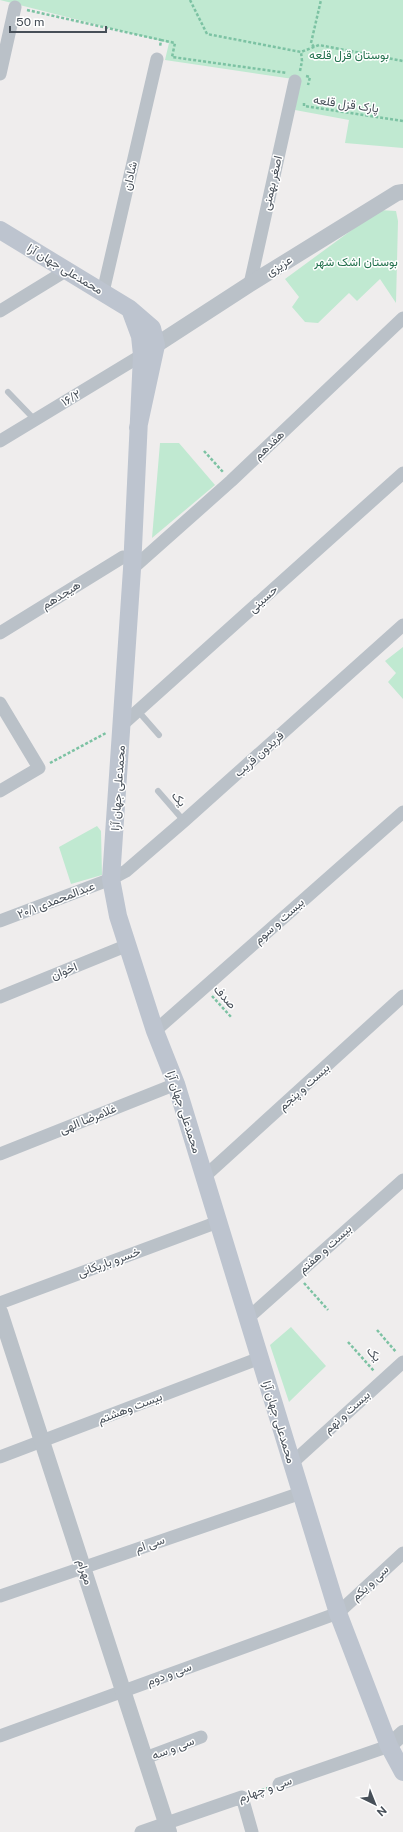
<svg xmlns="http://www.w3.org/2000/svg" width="403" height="1832" font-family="'Public Sans',Vazirmatn,sans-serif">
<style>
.green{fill:#c0e9d1}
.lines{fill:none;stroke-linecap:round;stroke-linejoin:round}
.path{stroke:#7cc2a3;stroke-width:2.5;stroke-dasharray:3 2;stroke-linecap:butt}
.service{stroke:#bac1c8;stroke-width:6}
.minor{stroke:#bac1c8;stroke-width:13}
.tertiary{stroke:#bac1c8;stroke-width:16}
.secondary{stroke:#bdc4cf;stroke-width:18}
.labels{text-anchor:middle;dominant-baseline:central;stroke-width:3;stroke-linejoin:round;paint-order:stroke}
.park-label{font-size:12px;fill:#21704c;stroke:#fff}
.street-label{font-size:12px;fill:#474f58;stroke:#fff}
</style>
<rect width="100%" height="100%" fill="#efeded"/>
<!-- green -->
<path class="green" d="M0,0h403v148l-58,-5 4,-23 -54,-10 5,-30 -135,-20 4,-17z
M379,210l17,1 2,10 -2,82 -16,-24 -23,22 -8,-8 -31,30 -13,-1 -13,-15 7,-10 -14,-18z
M160,443h19l36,42 -63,53z
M403,647v52l-15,-17 8,-9 -11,-12z
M97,826l4,5 1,44 -31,9 -12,-37z
M291,1327l35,39 -37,36 -19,-57z"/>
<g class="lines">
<!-- path -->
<path class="path" d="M190,0l17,34 94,18 18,-7 84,16
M27,10l134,30 -1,7
M161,40l14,3 -3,14 115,16
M314,47l-3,-4 10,-43
M300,71l2,-10 -1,-9
M306,76l4,1 -2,8
M304,103v3l99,15
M204,451l19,21
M50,763l56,-30
M212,996l20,22
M304,1283l24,27
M377,1330l19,22
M348,1342l26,29
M252,1793l16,-5"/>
<!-- service -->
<path class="service" d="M8,392l27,28
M138,711l21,24
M158,791l26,30"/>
<!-- minor -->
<path class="minor" d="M0,74l15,-67
M250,284l45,-203
M103,292l54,-233
M0,311l67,-41
M0,441l142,-86
M132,569l99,-88 172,-163
M0,633l123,-76
M0,703l39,65 -39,23
M122,725l281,-252
M0,921l111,-42 15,-8 58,-50 219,-196
M0,997l128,-52
M155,1031l248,-219
M0,1154l176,-70
M204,1177l199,-181
M0,1303l218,-81
M248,1318l155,-138
M0,1457l260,-99
M292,1463l111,-101
M0,1596l301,-103
M0,1736l338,-123 65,-60
M145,1758l56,-21
M279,1784l110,-38
M141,1832l101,-35 10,35"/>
<!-- tertiary -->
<path class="tertiary" d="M156,345l94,-61 147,-91 6,-1
M0,1312l169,520
M389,1746l14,-13"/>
<!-- secondary -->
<path class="secondary" d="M0,230l130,79
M138,428l18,-83 -4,-17 -22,-19 10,27 2,19 -10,214 -21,310 7,37 37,115 21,53 162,529 51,133 14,26"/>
</g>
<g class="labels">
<!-- park labels -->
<g class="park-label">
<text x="349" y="55">بوستان قزل قلعه</text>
<text x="356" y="262">بوستان اشک شهر</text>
</g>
<!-- street labels -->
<g class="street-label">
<text transform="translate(346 104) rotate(8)">پارک قزل قلعه</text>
<text transform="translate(130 176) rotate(-77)">شادان</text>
<text transform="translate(272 183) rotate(-77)">اصغر بهمنی</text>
<text transform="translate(279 266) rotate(-32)">عزیزی</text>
<text transform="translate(65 269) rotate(31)">محمدعلی جهان آرا</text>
<text transform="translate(71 398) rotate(-31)">۱۶/۲</text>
<text transform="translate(269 445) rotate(-43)">هفدهم</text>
<text transform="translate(61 595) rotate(-32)">هیجدهم</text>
<text transform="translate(263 599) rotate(-42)">حسینی</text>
<text transform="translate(259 754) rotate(-42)">فریدون قریب</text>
<text transform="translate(118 788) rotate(-86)">محمدعلی جهان آرا</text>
<text transform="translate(179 799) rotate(50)">یک</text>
<text transform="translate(56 900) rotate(-21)">عبدالمحمدی ۲۰/۱</text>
<text transform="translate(279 921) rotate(-42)">بیست و سوم</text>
<text transform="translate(64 971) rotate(-22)">اخوان</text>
<text transform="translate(225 997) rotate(48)">صدف</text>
<text transform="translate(304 1087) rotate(-42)">بیست و پنجم</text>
<text transform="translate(184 1112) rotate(72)">محمدعلی جهان آرا</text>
<text transform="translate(88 1119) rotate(-22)">غلامرضا الهی</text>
<text transform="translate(325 1249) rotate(-42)">بیست و هفتم</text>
<text transform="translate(109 1262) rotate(-20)">خسرو باریکانی</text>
<text transform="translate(374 1354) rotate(49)">یک</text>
<text transform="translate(130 1408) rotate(-21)">بیست وهشتم</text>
<text transform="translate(347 1412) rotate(-42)">بیست و نهم</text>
<text transform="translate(279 1422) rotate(73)">محمدعلی جهان آرا</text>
<text transform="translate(150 1544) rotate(-19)">سی ام</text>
<text transform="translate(85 1572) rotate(72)">مهرام</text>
<text transform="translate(370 1583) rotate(-43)">سی و یکم</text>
<text transform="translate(169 1674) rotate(-20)">سی و دوم</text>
<text transform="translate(173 1748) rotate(-21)">سی و سه</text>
<text transform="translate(265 1789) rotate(-19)">سی و چهارم</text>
</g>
</g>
<!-- north arrow -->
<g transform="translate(375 1804) rotate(137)" stroke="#ffffff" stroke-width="3" paint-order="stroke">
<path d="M0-3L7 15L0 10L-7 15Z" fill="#474f58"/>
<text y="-6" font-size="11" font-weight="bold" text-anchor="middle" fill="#474f58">N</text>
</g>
<!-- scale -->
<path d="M10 26v6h96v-6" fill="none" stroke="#474f58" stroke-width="2"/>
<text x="16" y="26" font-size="12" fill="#474f58" stroke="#ffffff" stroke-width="3" paint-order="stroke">50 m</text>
</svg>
